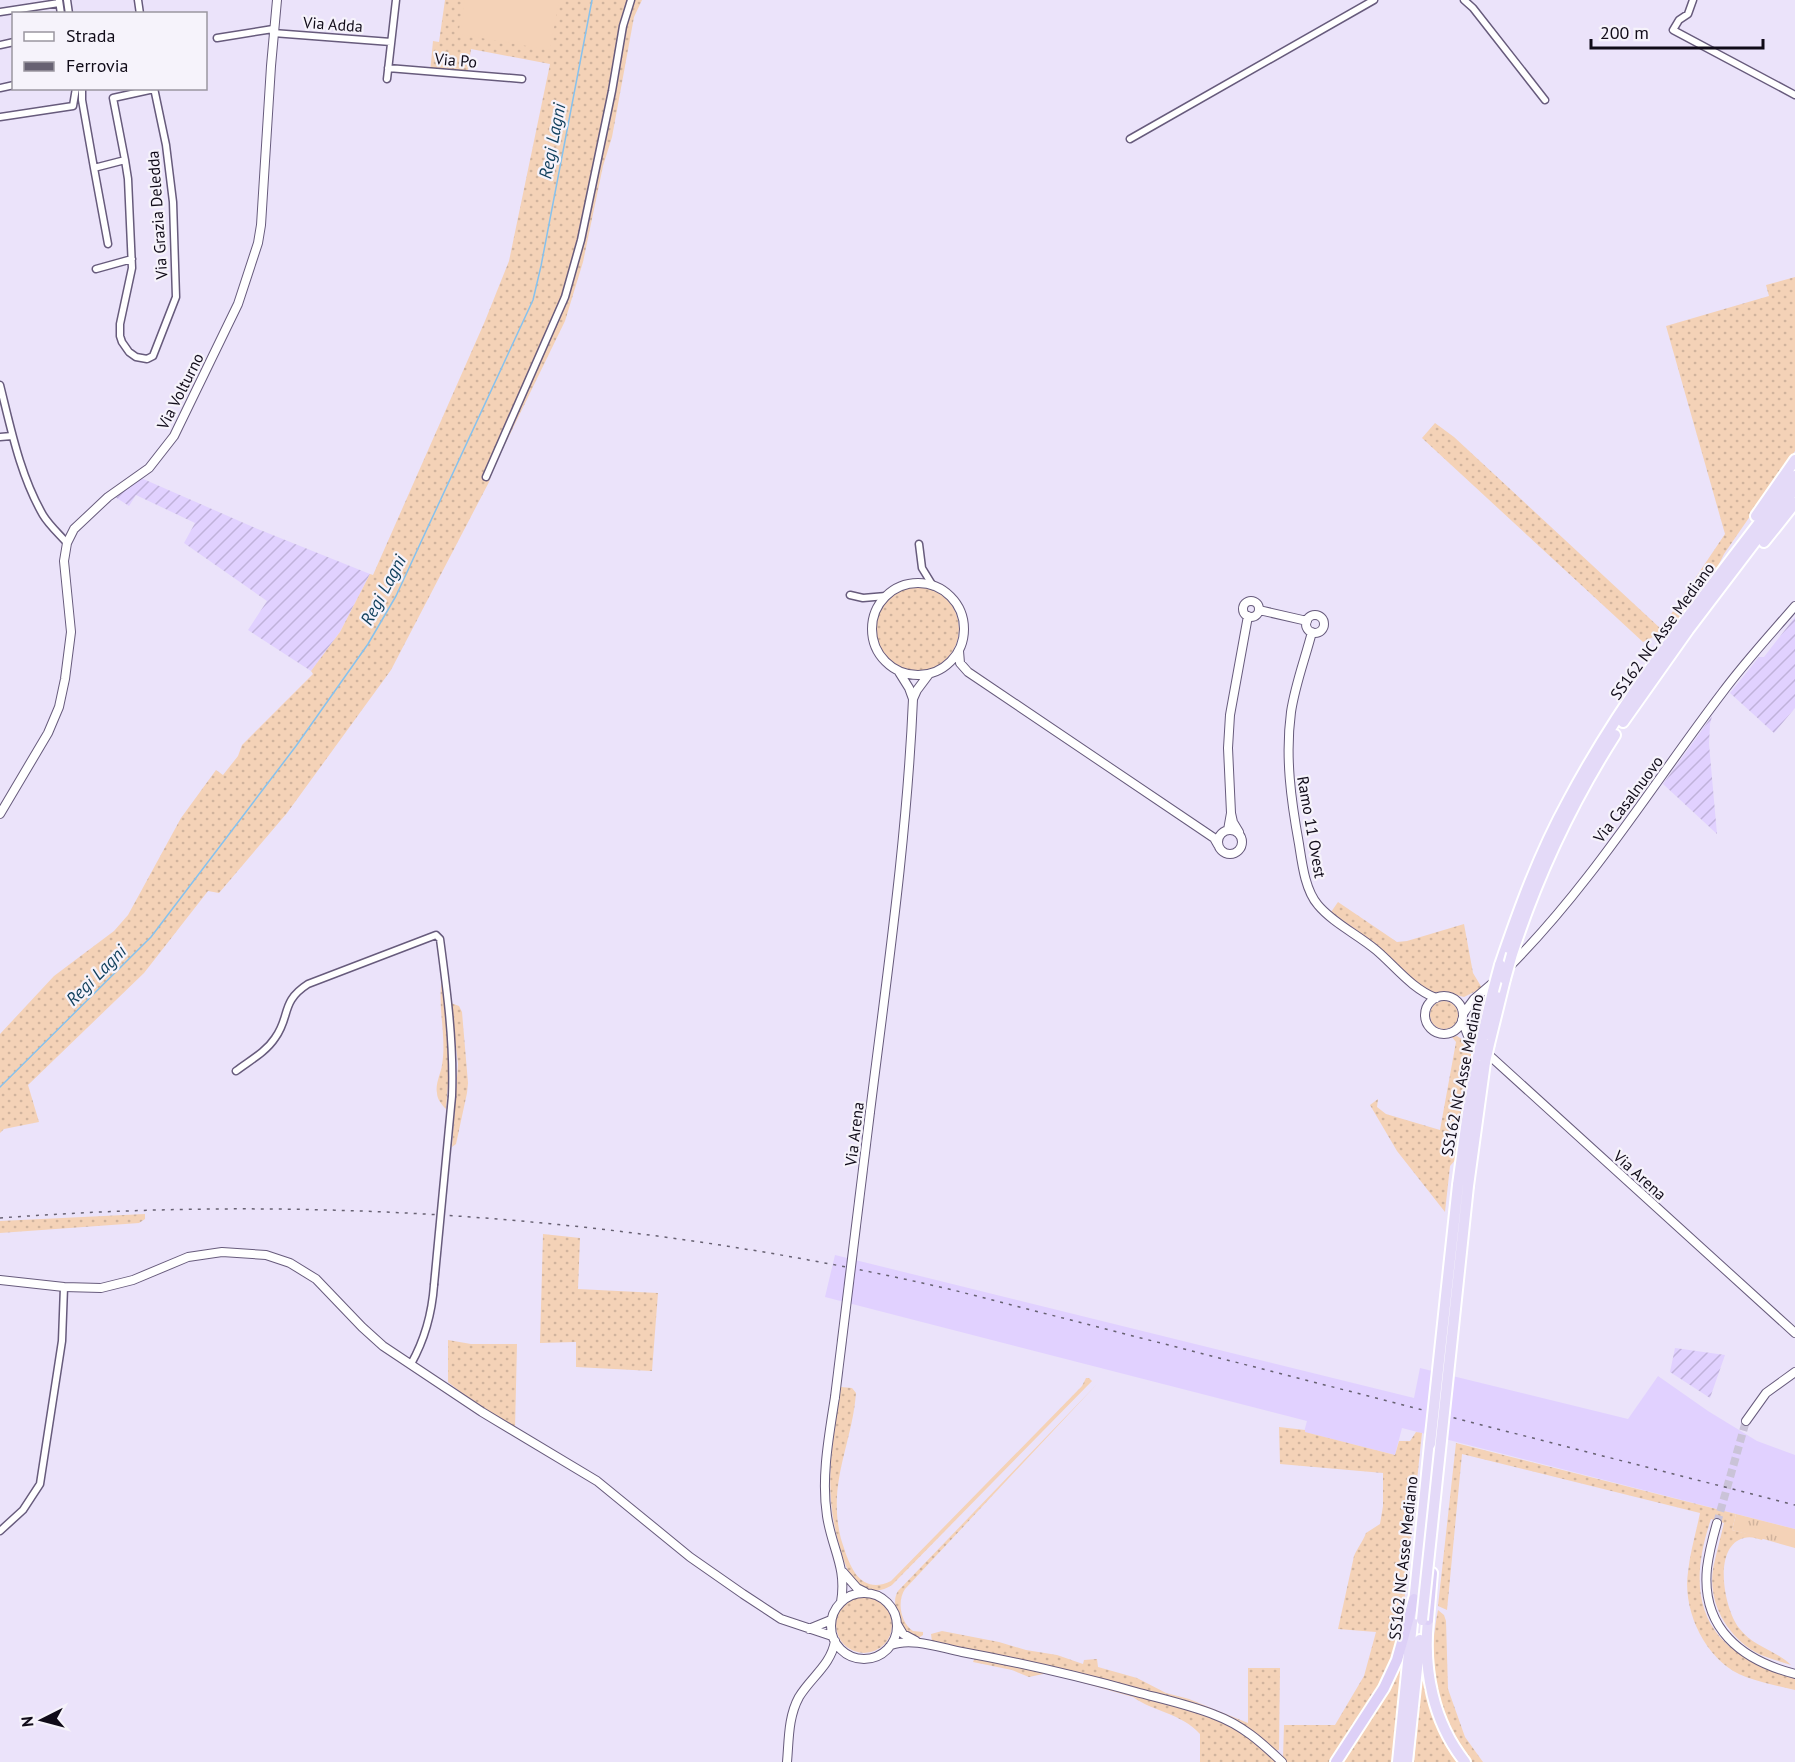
<svg xmlns="http://www.w3.org/2000/svg" width="1795" height="1762" font-family="'PT Sans',sans-serif">
<style>
.built{fill:#e1d1ff}
.industrial{fill:url(#industrial-furrows)}
.grass{fill:url(#grass-dots)}
.park{fill:url(#park-tufts)}
.garden{fill:#f4d2b7}
.lines{fill:none;stroke-linecap:round;stroke-linejoin:round}
.stream{stroke:#86c2ee;stroke-width:1.5}
.tertiary-tunnel{stroke:#cac3d8;stroke-width:8;stroke-dasharray:8 4;stroke-linecap:butt}
.minor-casing{stroke:#675b7c;stroke-width:9}
.tertiary-casing{stroke:#675b7c;stroke-width:10}
.trunk-casing{stroke:#fff;stroke-width:14}
.motorway-casing{stroke:#fff;stroke-width:14}
.minor{stroke:#fff;stroke-width:6}
.tertiary{stroke:#fff;stroke-width:8}
.trunk{stroke:#e4daf8;stroke-width:10}
.motorway{stroke:#ddd0f7;stroke-width:10}
.rail{stroke:#676172;stroke-width:1.5;stroke-dasharray:3 6;stroke-linecap:butt}
.minor-bridge-casing{stroke:#675b7c;stroke-width:9;stroke-linecap:butt}
.tertiary-bridge-casing{stroke:#675b7c;stroke-width:10;stroke-linecap:butt}
.trunk-bridge-casing{stroke:#fff;stroke-width:14;stroke-linecap:butt}
.minor-bridge{stroke:#fff;stroke-width:6}
.tertiary-bridge{stroke:#fff;stroke-width:8}
.trunk-bridge{stroke:#e4daf8;stroke-width:10}
.labels{text-anchor:middle;dominant-baseline:central;stroke-width:4.5;stroke-linejoin:round;paint-order:stroke}
.street-label{font-size:16px;fill:#100b18;stroke:#f6f3fb}
.water-label{font-size:18px;font-style:italic;fill:#0f3f5c;stroke:#f6f3fb}
</style>
<defs>
<pattern id="industrial-furrows" width="10" height="10" patternUnits="userSpaceOnUse" patternTransform="scale(1.5)"><rect width="10" height="10" fill="#e1d1ff"/><path d="M-1 1l2-2M0 10L10 0M9 11l2-2" fill="none" stroke="#c0b2da"/></pattern>
<pattern id="grass-dots" width="8" height="8" patternUnits="userSpaceOnUse" patternTransform="scale(1.5)"><rect width="8" height="8" fill="#f4d2b7"/><path d="M2 2h.1M6 6h.1" fill="none" stroke="#d0b39d" stroke-width="1.8" stroke-linecap="round"/></pattern>
<pattern id="park-tufts" width="24" height="20" patternUnits="userSpaceOnUse" patternTransform="scale(1.5)"><rect width="24" height="20" fill="#f4d2b7"/><path d="M3 7l-1-3M5 7V3M7 7l1-3M15 17l-1-3M17 17v-4M19 17l1-3" fill="none" stroke="#d0b39d"/></pattern>
</defs>
<rect width="100%" height="100%" fill="#ebe3fa"/>
<!-- built -->
<path class="built" d="M835,1255l579,143 6,-30 208,51 30,-43 50,35 49,30 38,14v74l-393,-101 -7,27 -91,-23 3,-11 -482,-124z"/>
<!-- industrial -->
<path class="industrial" d="M141,478l112,49 117,47 -30,58 -29,39 -63,-41 19,-29 -83,-58 11,-20 -59,-28 -7,11 -14,-9z
M1795,617v91l-21,25 -44,-40 29,-36h5z
M1712,716l-2,8 -1,20 8,90 -54,-50z
M1675,1348l50,7 -15,43 -40,-26z"/>
<!-- grass -->
<path class="grass" d="M445,0h197l-8,17 -22,120 -9,29 -20,96 -18,59 -71,146 -5,15 -98,188 -104,143 -68,80 -11,-2 -64,82 -116,112 11,37 -35,7 -4,4v-99l54,-58 60,-45 14,-16 53,-97 35,-48 7,5 15,-19 4,-11 71,-71 -2,-3 29,-39 30,-58 3,1 112,-254 24,-60 41,-197 -79,-15 -4,28 -37,-4 3,-32 6,1z
M1795,277v174l-71,103 -11,22 -51,67 -9,-6 -10,5 -221,-204 13,-15 19,14 207,192 64,-95 -59,-208 103,-30 -3,-11z
M875 629a42 42 0 1 1 84 0a42 42 0 1 1-84 0Z
M1338,902l59,40 10,-1 57,-17 9,49 9,15 -18,9c-6,-1 -10,-3 -16,-5 -8,-1 -14,2 -22,-1l-50,-47 -45,-32z
M442,979l8,81 -4,49c-4,-4 -9,-10 -9,-16 -2,-9 4,-20 5,-28 5,-29 -5,-58 0,-86z
M1430 1015a14 14 0 1 1 28 0a14 14 0 1 1-28 0Z
M451,1003l8,3 3,6 6,71 -1,10 -11,51 -4,3 6,-83z
M1457,1036l19,12 -19,110 -7,8 -5,46 -48,-61 -27,-46 8,-6 -1,8 9,7 54,16 16,-88 -4,-5z
M145,1214v5l-6,4 -139,10v-12z
M543,1234l37,4 -2,51 80,4 -6,78 -76,-4v-25l-36,1z
M448,1340l23,4h46l-2,85 -47,-31 -20,-16z
M1086,1378h3l3,3 -200,204c-10,7 -20,7 -30,1 -13,-8 -17,-21 -21,-35 -19,-60 -9,-104 0,-164l11,1 4,5c-4,52 -29,90 -15,146 4,12 7,23 14,34 9,13 22,15 36,8l191,-195z
M1097,1384l-192,205c-8,12 -5,33 8,42l10,1v3l-3,2 -12,-2c-8,-13 -18,-31 -10,-44z
M1279,1427l26,3v2l90,23 4,-14h11l6,-9 6,1 -21,199 -13,41 -55,89h-46l-4,-4 1,-33h51l29,-49 12,-44 -38,-3 16,-73c4,-9 9,-15 12,-23l14,-9 3,-18v-33l-103,-9z
M1456,1443l280,71 -4,16 31,8 -1,2c-6,-2 -12,-4 -18,-2 -32,8 -20,71 -5,90 14,19 37,22 52,37 -12,-4 -25,-7 -36,-13 -30,-18 -49,-53 -41,-88 3,-13 7,-28 10,-41l-13,-4c-29,85 -3,136 84,158v13c-16,-4 -33,-7 -49,-13 -39,-14 -64,-65 -58,-105 2,-20 8,-39 12,-59l-238,-59 -15,156 -9,-4z
M836 1625a28 28 0 1 1 56 0a28 28 0 1 1-56 0Z
M1438,1610l6,5 2,6 2,68 17,48 18,25h-16c-32,-55 -41,-89 -29,-152z
M942,1631l57,11 27,8 31,5 26,9 1,-4 13,-1 1,8 39,11 29,15 23,6 59,24v-55h32l-1,82 -4,1 -26,-23 -57,-24 -144,-39 -116,-23 -1,-8z
M1405,1651l-11,111h-53l38,-57z
M975,1657l88,17 142,41 27,11 16,9 30,27h-78v-28c-19,-21 -46,-22 -67,-37l-85,-24 -19,4 -17,-7 -39,-8z
M1422,1672l2,1 37,89h-47z"/>
<!-- park -->
<path class="park" d="M1736,1514l59,15v19l-63,-18z"/>
<!-- garden -->
<path class="garden" d="M465,0h94l-9,50 -92,-16z"/>
<g class="lines">
<!-- stream -->
<path class="stream" d="M0,1087l151,-150 145,-191 72,-102 28,-48 137,-296 8,-34 51,-266"/>
<!-- tertiary-tunnel -->
<path class="tertiary-tunnel" d="M1717,1523l29,-102"/>
<!-- minor casing -->
<g class="minor-casing">
<path id="minor" d="M59,0l2,14
M67,0l2,14
M138,0l2,14
M1464,0l9,8 72,92
M1693,0l-5,14 -9,6 -6,10 122,65
M0,12l59,-9
M273,33l118,9
M217,38l56,-9
M0,45l14,-3
M388,68l134,11
M387,79l9,-79
M0,88l14,-3
M82,88v12l12,68 31,-8 3,19 4,89 -12,56v12l2,6 7,10 7,5 11,2 6,-3 23,-59 -3,-95 -7,-57 -12,-57
M0,117l73,-11 3,-18
M1130,139l244,-139
M125,160l-12,-62 41,-9
M94,168l14,76
M96,269l36,-10
M0,385c11,44 20,90 43,130 6,10 16,19 24,28
M0,437l12,-1
M486,477l79,-180 16,-57 31,-149 11,-65 8,-26
M919,544l3,24 11,18
M850,595l13,3 23,-2
M236,1071c13,-10 30,-19 39,-33 16,-22 5,-36 33,-54l128,-49 4,4c7,52 14,104 12,157
M411,1364c14,-25 21,-51 23,-79
M0,1531l23,-21 17,-26 22,-143 2,-54"/>
</g>
<!-- tertiary casing -->
<g class="tertiary-casing">
<path id="tertiary" d="M872 629a46 46 0 1 1 92 0a46 46 0 1 1-92 0Z
M1243 609a8 8 0 1 1 16 0a8 8 0 1 1-16 0Z
M1259,610l48,11
M1306 624a9 9 0 1 1 18 0a9 9 0 1 1-18 0Z
M1312,632c-7,27 -17,53 -21,80 -6,45 0,88 8,132 3,19 6,46 19,61 15,18 39,29 58,45 19,16 36,39 60,48
M959,651l1,12 8,9 246,166 4,7
M913,699l4,-9 12,-16
M1231,813l-3,-65 2,-33 18,-99
M0,814l48,-81 11,-26 6,-28 6,-47 -7,-71 3,-18 7,-14 34,-32 41,-29 25,-32 64,-132 20,-61 3,-18 10,-159 6,-66
M1218 842a12 12 0 1 1 24 0a12 12 0 1 1-24 0Z
M1228,830l3,-17 2,9 6,10
M1509,967c82,-82 143,-182 213,-274 22,-30 48,-58 73,-87
M1425 1015a19 19 0 1 1 38 0a19 19 0 1 1-38 0Z
M1463,1014l11,-15 21,-18
M1462,1020l6,16 327,297
M870,1112c17,-137 37,-274 43,-413l-4,-11 -10,-16
M0,1280l64,7 37,1 32,-8 55,-23 34,-5 44,3 24,8 26,16 46,48 21,19 99,66 115,69 93,76 53,37 38,25 51,17
M835,1397c-6,39 -14,80 -8,119 5,33 20,51 14,86
M1746,1421l20,-28 29,-21
M1717,1523c-4,14 -8,29 -10,45 -6,60 34,92 88,106
M843,1572l14,16 8,4
M831 1626a33 33 0 1 1 66 0a33 33 0 1 1-66 0Z
M897,1624l6,10 13,7
M809,1629l22,-9
M891,1645c21,-8 50,3 71,7 60,11 116,24 174,40 26,7 54,13 79,23 27,10 46,27 67,47
M787,1762c2,-22 1,-45 12,-65 12,-20 32,-32 36,-56"/>
</g>
<!-- trunk casing -->
<g class="trunk-casing">
<path id="trunk" d="M1756,516l39,-56
M1764,542l31,-39
M1623,722l65,-92 107,-141
M1512,954c25,-77 59,-150 103,-219
M1500,965c19,-56 39,-111 68,-164 62,-117 148,-220 227,-325
M1482,1038l11,-47
M1489,1044l16,-65
M1458,1185l12,-87 8,-42
M1468,1186l17,-124
M1428,1620c-5,50 5,102 37,142
M1398,1762l32,-318
M1407,1762l13,-122"/>
</g>
<!-- motorway casing -->
<g class="motorway-casing">
<path id="motorway" d="M1428,1620l4,-47
M1336,1762l48,-74 13,-28 17,-61"/>
</g>
<!-- minor -->
<use href="#minor" class="minor"/>
<!-- tertiary -->
<use href="#tertiary" class="tertiary"/>
<!-- trunk -->
<use href="#trunk" class="trunk"/>
<!-- motorway -->
<use href="#motorway" class="motorway"/>
<!-- rail -->
<path class="rail" d="M0,1218c320,-24 640,-1 953,72l842,215"/>
<!-- minor-bridge casing -->
<g class="minor-bridge-casing">
<path id="minor-bridge" d="M434,1285l18,-189"/>
</g>
<!-- tertiary-bridge casing -->
<g class="tertiary-bridge-casing">
<path id="tertiary-bridge" d="M835,1397l35,-285"/>
</g>
<!-- trunk-bridge casing -->
<g class="trunk-bridge-casing">
<path id="trunk-bridge" d="M1505,979l7,-25
M1493,991l7,-26
M1478,1056l4,-18
M1485,1062l4,-18
M1430,1444l28,-259
M1422,1620l46,-434"/>
</g>
<!-- minor-bridge -->
<use href="#minor-bridge" class="minor-bridge"/>
<!-- tertiary-bridge -->
<use href="#tertiary-bridge" class="tertiary-bridge"/>
<!-- trunk-bridge -->
<use href="#trunk-bridge" class="trunk-bridge"/>
</g>
<g class="labels">
<!-- street labels -->
<g class="street-label">
<text transform="translate(333 24) rotate(4)">Via Adda</text>
<text transform="translate(456 60) rotate(5)">Via Po</text>
<text transform="translate(157 215) rotate(-94)">Via Grazia Deledda</text>
<text transform="translate(180 391) rotate(-63)">Via Volturno</text>
<text transform="translate(1662 631) rotate(-54)">SS162 NC Asse Mediano</text>
<text transform="translate(1628 799) rotate(-53)">Via Casalnuovo</text>
<text transform="translate(1312 827) rotate(80)">Ramo 11 Ovest</text>
<text transform="translate(1462 1075) rotate(-79)">SS162 NC Asse Mediano</text>
<text transform="translate(854 1134) rotate(-83)">Via Arena</text>
<text transform="translate(1640 1175) rotate(42)">Via Arena</text>
<text transform="translate(1403 1558) rotate(-84)">SS162 NC Asse Mediano</text>
</g>
<!-- water labels -->
<g class="water-label">
<text transform="translate(552 141) rotate(-79)">Regi Lagni</text>
<text transform="translate(383 590) rotate(-62)">Regi Lagni</text>
<text transform="translate(96 975) rotate(-45)">Regi Lagni</text>
</g>
</g>
<!-- legend -->
<rect x="12" y="12" width="195" height="78" fill="#f6f3fb" stroke="#9a96a0" stroke-width="1.5"/>
<rect x="24" y="32" width="30" height="9" fill="#ffffff" stroke="#9a96a0" stroke-width="1.5"/>
<text x="66" y="42" font-size="18" fill="#100b18">Strada</text>
<rect x="24" y="62" width="30" height="9" fill="#676172" stroke="#9a96a0" stroke-width="1.5"/>
<text x="66" y="72" font-size="18" fill="#100b18">Ferrovia</text>
<!-- north arrow -->
<g transform="translate(42 1720) rotate(264)" stroke="#f6f3fb" stroke-width="4.5" paint-order="stroke">
<path d="M0-4.5L10 22L0 15L-10 22Z" fill="#100b18"/>
<text y="-9" font-size="16" font-weight="bold" text-anchor="middle" fill="#100b18">N</text>
</g>
<!-- scale -->
<path d="M1591 39v9h172v-9" fill="none" stroke="#100b18" stroke-width="3"/>
<text x="1600" y="39" font-size="18" fill="#100b18" stroke="#f6f3fb" stroke-width="4.5" paint-order="stroke">200 m</text>
</svg>
